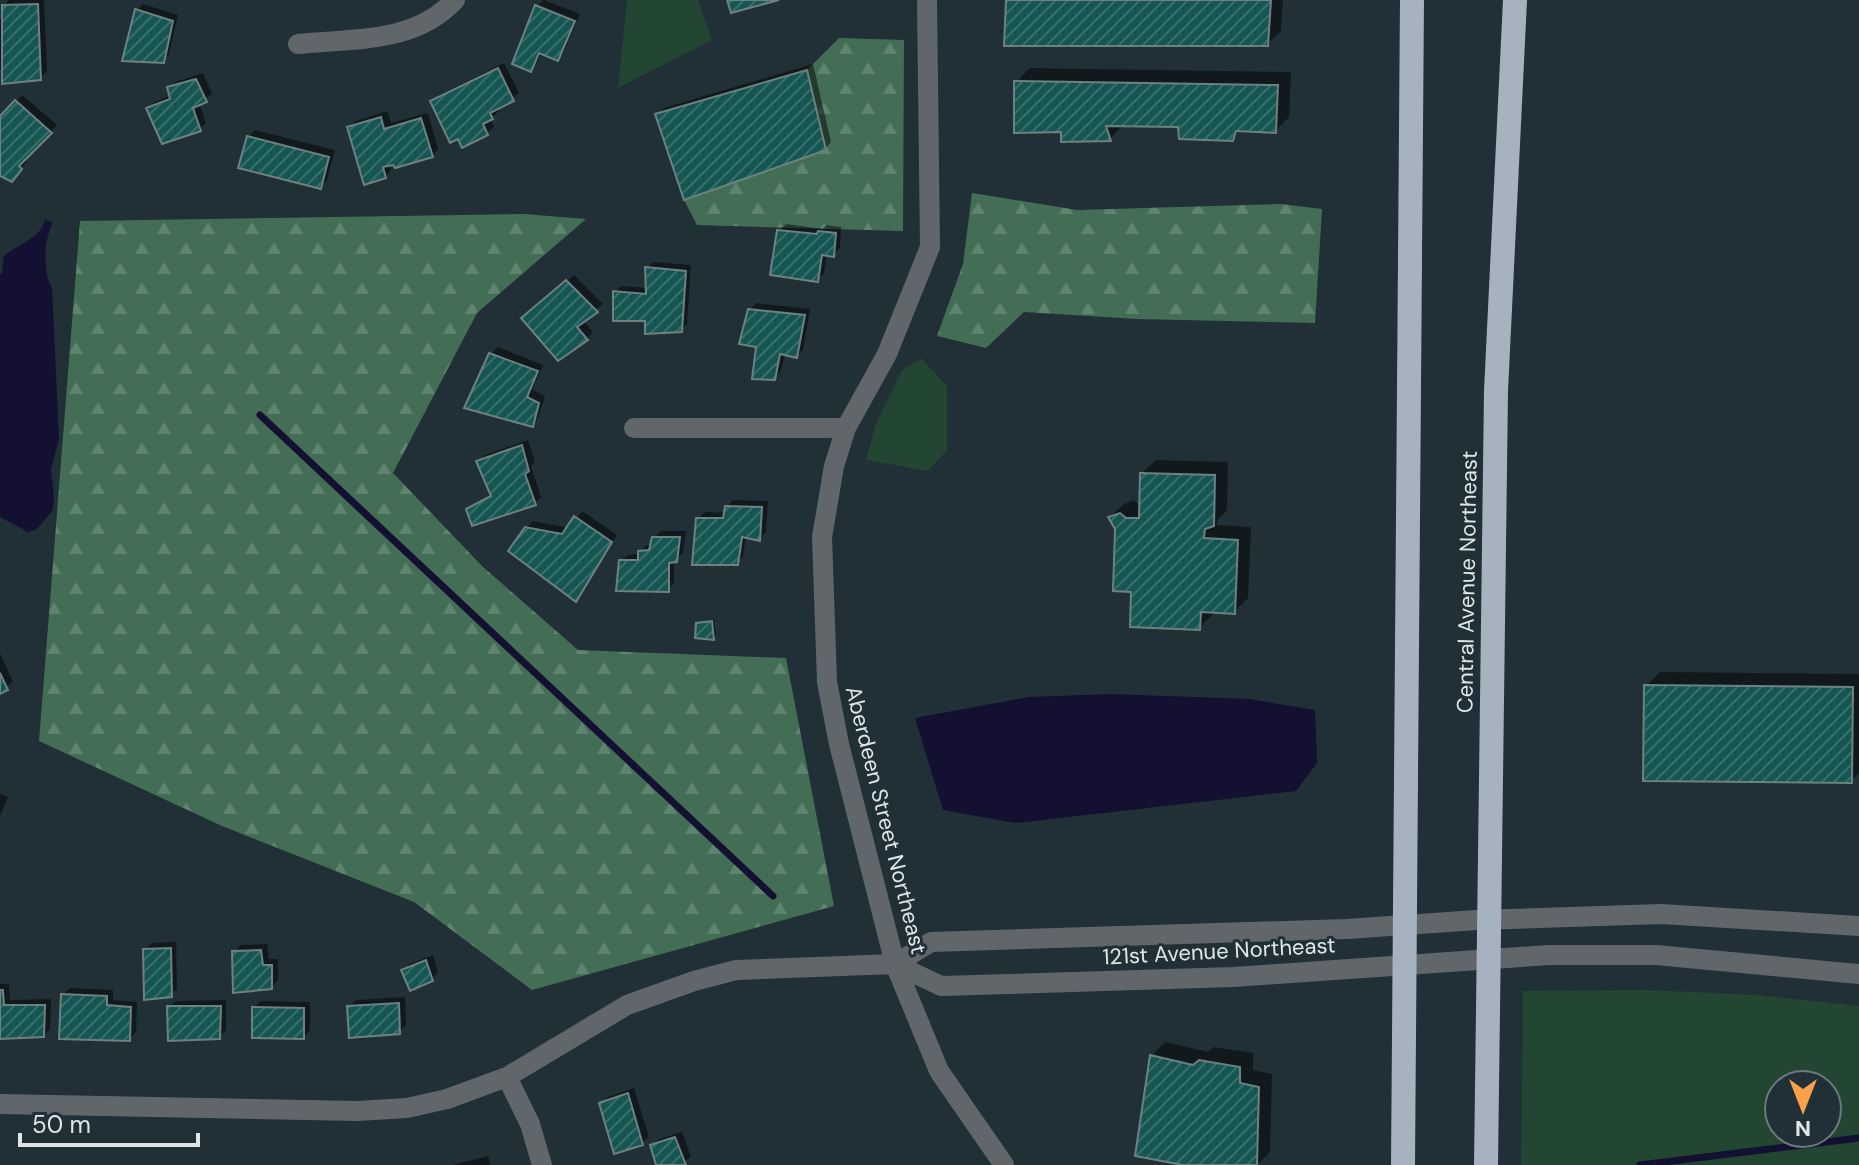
<svg xmlns="http://www.w3.org/2000/svg" width="1859" height="1165" font-family="'DM Sans',sans-serif">
<style>
.grass{fill:#224631;fill-rule:evenodd}
.forest{fill:url(#forest-firs)}
.water{fill:#131031}
.shadow{fill:#0007}
.lines{fill:none;stroke-linecap:round;stroke-linejoin:round}
.stream{stroke:#131031;stroke-width:7}
.building{fill:url(#building-hatch);stroke:#6d8280;stroke-width:2}
.minor{stroke:#61666b;stroke-width:20}
.highway{stroke:#a6b2c0;stroke-width:24}
.labels{text-anchor:middle;dominant-baseline:central;stroke-width:6;stroke-linejoin:round;paint-order:stroke}
.street-label{font-size:22px;fill:#dde7eb;stroke:#203036}
</style>
<defs>
<pattern id="forest-firs" width="22" height="20" patternUnits="userSpaceOnUse" patternTransform="scale(2)"><rect width="22" height="20" fill="#436e55"/><path d="M5 1l3.5 6h-7zM16 11l3.5 6h-7z" fill="#5e836e"/></pattern>
<pattern id="building-hatch" width="6" height="6" patternUnits="userSpaceOnUse" patternTransform="scale(2)"><rect width="6" height="6" fill="#165652"/><path d="M-1 1l2-2M0 6l6-6M5 7l2-2" fill="none" stroke="#376e6b"/></pattern>
</defs>
<rect width="100%" height="100%" fill="#203036"/>
<!-- grass -->
<path class="grass" d="M627,0h71l14,40 -94,48z
M921,358l26,28v64l-19,21 -62,-11 10,-37 26,-53z
M1645,990l113,5 101,11v159h-338l2,-174zM1779,1085h48v48h-48z"/>
<!-- forest -->
<path class="forest" d="M839,38l65,2 -1,191 -206,-6 -13,-25 141,-50 -18,-80z
M972,193l105,17 204,-6 41,5 -7,114 -178,-4 -113,-7 -38,36 -49,-12 26,-72z
M524,214l62,5 -109,94 -84,160 90,94 95,83 208,8 48,248 -302,84 -118,-88 -192,-76 -183,-85 41,-520z"/>
<!-- water -->
<path class="water" d="M45,220l8,2c-9,18 -11,48 -1,66l7,151 -8,30 3,30 -2,12 -16,19 -8,2 -28,-15v-243l2,-1 2,-17c14,-12 37,-18 41,-36z
M1110,694l139,5 66,11 2,53 -21,28 -281,32 -72,-13 -28,-92 114,-21z"/>
<!-- shadow -->
<path class="shadow" d="M9,0h35l3,71 -7,7 -40,-9v-50h3l1,-14z
M544,0l36,14 -16,38 -6,6 -16,-6 -5,11 -6,7 6,-64z
M1009,0h274l-2,31 -14,13z
M143,4l35,11 -9,39 -6,7 -26,-51z
M504,63l15,30 -22,14 2,4 -9,8 4,8 -7,6 -28,4 -27,-35 7,-7z
M813,64l18,78 -6,7 -168,-35 7,-6z
M1030,68l261,4 -2,45 -14,14 -33,-2 -10,10 -52,-14 -56,-1 -14,15 -47,-9 -47,-48z
M203,73l9,21 -13,9 7,20 -6,6 -52,-21 7,-6 16,-7 -2,-7 6,-6z
M22,95l35,30 -33,33 3,3 -9,12 -18,1v-55z
M387,111l4,12 37,-10 10,36 -6,7 -43,8 2,6 -6,7 -36,-50 7,-6z
M255,130l80,20 -8,30 -6,7 -72,-50z
M786,224l37,5 3,-4 15,2 -1,21 -7,6h-6l-3,19 -7,7 -38,-49z
M654,262l37,3 -4,59 -6,6 -35,-12 -31,-26 6,-6 27,2 -1,-20z
M574,275l29,29 -20,16 10,12 -7,7 -56,-27z
M756,303l54,6 -7,41 -6,6 -12,-3 -4,18 -7,7 -16,-32 -8,-36z
M498,347l45,18 -11,25 13,6 -7,22 -6,7 -65,-18 24,-53z
M528,440l7,22 -4,4 10,31 -6,6 -66,6 23,-15 -14,-33 7,-6z
M1156,460l72,2 -1,48 -10,10v5l34,2 -3,71 -14,14 -21,-1v3l-14,14 -66,-38 -16,-61 -7,-12 14,-13 10,-4 7,7 1,-34z
M733,500l35,1 -2,31 -6,7 -14,-3 -3,20 -6,7 -39,-44 7,-7 21,1 1,-6z
M582,511l35,24 -41,65 -50,-72 7,-7 36,7z
M661,531h25l-3,22 -9,7v23l-6,7 -47,-29 7,-6 12,-1 6,-9h6l2,-7z
M714,619l2,16 -3,3 -15,-14z
M0,653l13,29 -13,9z
M1660,672l199,2v99l-8,8 -205,-95z
M0,794l8,3 -8,19z
M176,942l1,47 -6,6 -26,-46 7,-6z
M267,944l2,15h9v21l-6,7 -38,-35 7,-7z
M433,955l5,17 -6,7 -28,-9 6,-6z
M0,984h9l1,16 41,-1 -1,30 -7,7 -43,1z
M70,988l43,2v10l24,2 -1,30 -7,7 -66,-44z
M405,997l1,28 -7,7 -50,-25 7,-7z
M226,1000v30l-7,7 -50,-30 7,-6z
M260,1001l50,1v28l-6,7 -50,-29z
M1165,1042l43,10 6,-5 39,6v17l19,4 -2,78 -13,13h-62l-44,-109z
M634,1088l15,49 -7,6 -41,-39 7,-7z
M682,1132l9,25 -12,8h-21l-6,-20 7,-6z
M488,1156l3,9h-39z"/>
<g class="lines">
<!-- stream -->
<path class="stream" d="M260,415l513,481
M1640,1165l219,-27"/>
</g>
<!-- building -->
<path class="building" d="M727,0h52l-48,13z
M1006,0h265l-3,46h-264z
M38,4l3,76 -39,4v-79z
M535,5l40,16 -17,40 -19,-8 -8,19 -19,-8z
M135,9l38,12 -9,42 -42,-2z
M498,68l16,33 -24,12 3,6 -10,5 5,11 -26,13 -4,-9 -8,4 -20,-42z
M807,70l19,80 -142,50 -29,-86z
M196,79l11,23 -14,6 8,23 -39,13 -16,-36 24,-9 -3,-12z
M1014,81l264,4 -2,48 -40,-2 -3,10 -54,-2 -1,-12 -72,-1 5,15 -50,1v-10l-47,1z
M15,100l37,33 -33,33 3,3 -10,13 -12,-6v-60z
M381,117l3,12 37,-11 12,39 -38,11 -2,-3 -10,2 3,11 -22,7 -17,-58z
M247,136l82,21 -8,32 -83,-21z
M777,230l40,4 1,-3 18,2 -2,24 -12,-2 -4,27 -48,-7z
M645,267l41,4 -4,61 -37,2v-13h-32v-30l33,3z
M566,280l32,32 -21,15 11,13 -30,21 -37,-43z
M748,309l57,6 -8,43 -17,-4 -5,26 -23,-1 4,-32 -17,-3z
M489,353l49,18 -11,26 12,6 -6,24 -69,-19z
M522,445l7,26 -4,3 11,31 -64,21 -6,-17 25,-13 -15,-35z
M1140,473l75,2 -1,51 -9,3 -1,9 34,2 -3,74 -34,-2 -1,18 -70,-3 1,-35 -18,-1 2,-62 -7,-12 12,-4 6,5h13z
M725,506l37,1 -2,34 -18,-4 -4,28h-46l4,-47h27z
M574,516l38,26 -36,60 -68,-51 17,-24 37,7z
M652,537h28l-3,25 -8,1v29l-53,-1 3,-31h19v-9l11,-1z
M712,621l2,19 -19,-2 1,-15z
M0,673l8,17 -8,4z
M1644,685l209,2 -1,96 -209,-2z
M171,948l1,49 -28,3 -1,-51z
M261,950l2,15h9v24l-39,4 -1,-42z
M426,960l7,21 -23,10 -9,-21z
M0,990h3l1,15h41l-1,32 -44,2z
M61,994l46,2v9l24,2 -1,34 -71,-2z
M399,1003l1,31 -51,4 -2,-32z
M167,1006h54l-1,33 -52,2z
M252,1007l52,1v31l-52,-1z
M1150,1055l43,10 6,-5 41,7v16l19,4 -2,78h-74l-48,-9z
M628,1093l15,52 -29,9 -15,-51z
M675,1137l11,28h-30l-6,-20z"/>
<g class="lines">
<!-- minor -->
<path class="minor" d="M927,0l3,247 -43,107 -41,74 -12,38 -12,71 5,145 12,62 56,220 44,107 65,94
M298,44c56,-6 116,0 157,-44
M634,428h212
M895,964l36,-22 416,-13 130,-9 184,-6 198,12
M507,1077l23,47 12,41
M0,1104l358,7 49,-3 40,-9 60,-22 120,-72 67,-24 42,-11 159,-6 46,22 293,-9 315,-22h107l203,19"/>
<!-- highway -->
<path class="highway" d="M1403,1165l9,-1165
M1486,1165l10,-774 19,-391"/>
</g>
<g class="labels">
<!-- street labels -->
<g class="street-label">
<text transform="translate(1467 582) rotate(-89)">Central Avenue Northeast</text>
<text transform="translate(886 820) rotate(76)">Aberdeen Street Northeast</text>
<text transform="translate(1219 951) rotate(-3)">121st Avenue Northeast</text>
</g>
</g>
<!-- north arrow -->
<g transform="translate(1803 1109) rotate(180)"><circle r="38" fill="#203036" stroke="#6c797e" stroke-width="2"/>
<path d="M0-6L14 30L0 20L-14 30Z" fill="#f8a14a"/>
<text y="-12" font-size="22" font-weight="bold" text-anchor="middle" fill="#dde7eb">N</text>
</g>
<!-- scale -->
<path d="M20 1133v12h178v-12" fill="none" stroke="#dde7eb" stroke-width="4"/>
<text x="32" y="1133" font-size="24" fill="#dde7eb" stroke="#203036" stroke-width="6" paint-order="stroke">50 m</text>
</svg>
